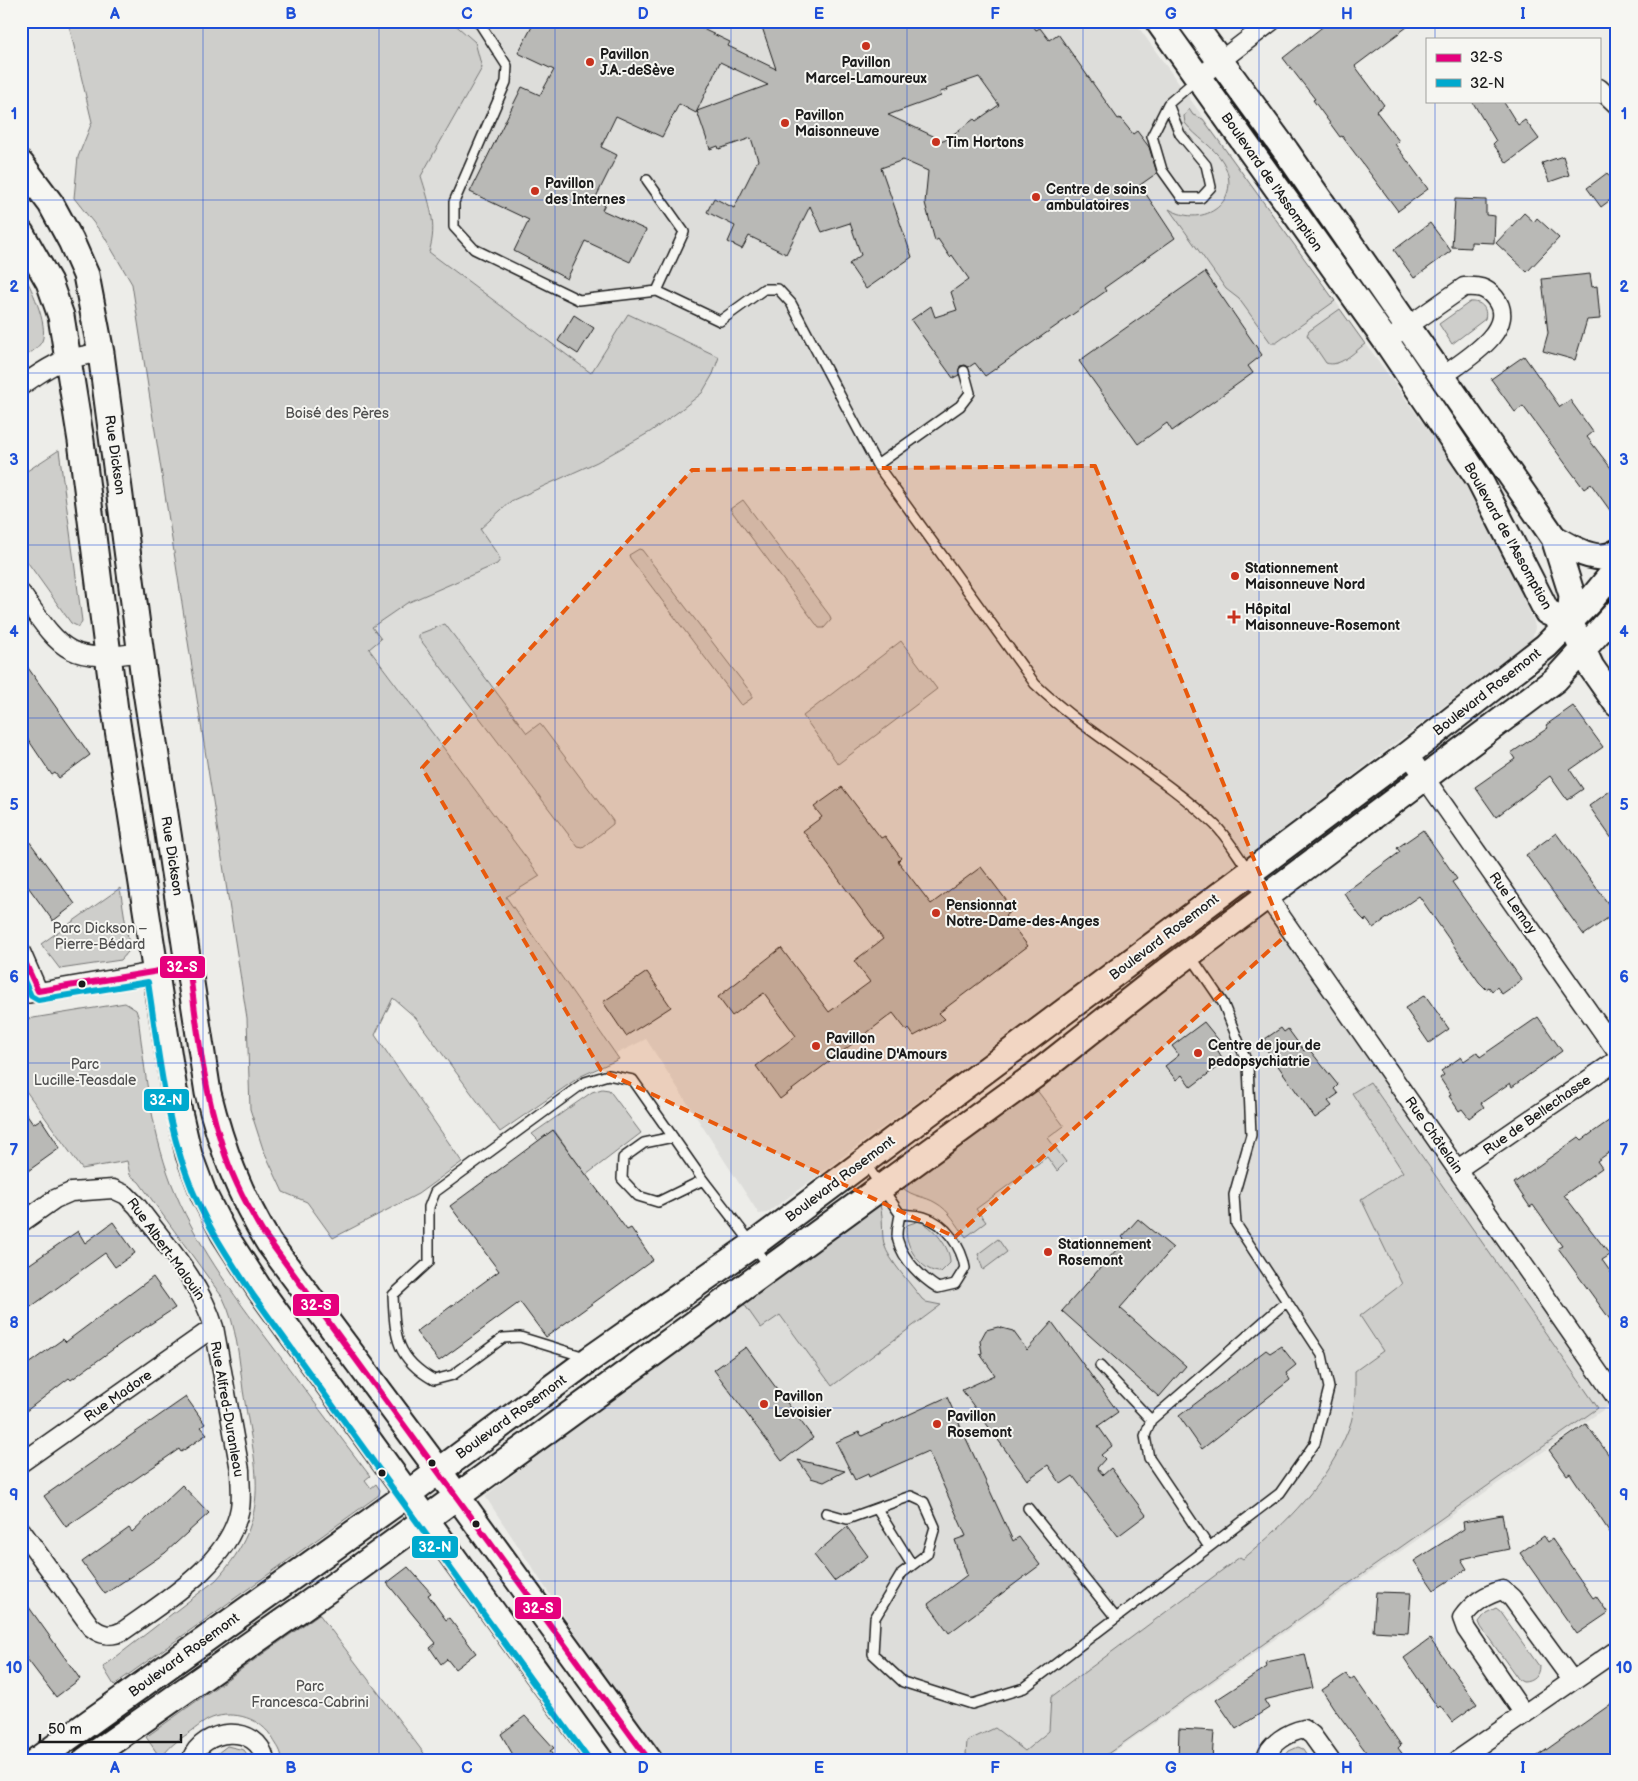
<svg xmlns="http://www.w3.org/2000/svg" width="1638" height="1781" font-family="'Balsamiq Sans',sans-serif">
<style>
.built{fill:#ddddda}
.green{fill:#cececb;stroke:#757574}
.building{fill:#b9b9b6;stroke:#1c1c1c;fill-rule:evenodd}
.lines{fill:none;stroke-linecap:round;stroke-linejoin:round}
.lane-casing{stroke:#1c1c1c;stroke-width:12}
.street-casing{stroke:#1c1c1c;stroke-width:21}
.secondary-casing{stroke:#1c1c1c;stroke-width:29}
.lane{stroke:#f6f6f2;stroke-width:9}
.street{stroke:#f6f6f2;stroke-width:18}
.secondary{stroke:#f6f6f2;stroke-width:25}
.bus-1-casing{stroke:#f6f6f2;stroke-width:10}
.bus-2-casing{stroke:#f6f6f2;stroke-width:10}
.bus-1{stroke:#e5007d;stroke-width:6}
.bus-2{stroke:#00a9ce;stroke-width:6}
.marked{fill:#e8590c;fill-opacity:0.2;stroke:#e8590c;stroke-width:4;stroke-dasharray:10 6;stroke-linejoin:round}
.grid{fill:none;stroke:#1d4ed8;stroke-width:1;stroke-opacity:0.55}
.poi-dot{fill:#c8321e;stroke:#f6f6f2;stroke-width:2}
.bus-dot{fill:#1c1c1c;stroke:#f6f6f2;stroke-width:2}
.labels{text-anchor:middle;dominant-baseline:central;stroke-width:4;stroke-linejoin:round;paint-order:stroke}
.poi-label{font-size:14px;font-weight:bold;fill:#1c1c1c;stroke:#f6f6f2;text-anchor:start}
.street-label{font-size:14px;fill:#1c1c1c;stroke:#f6f6f2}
.park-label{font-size:14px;fill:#515151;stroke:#f6f6f2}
.line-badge{stroke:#f6f6f2;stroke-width:2}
.badge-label{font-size:14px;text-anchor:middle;font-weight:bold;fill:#fff}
.neatline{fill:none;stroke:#1d4ed8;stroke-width:2}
.grid-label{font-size:16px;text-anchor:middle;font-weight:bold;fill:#1d4ed8}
</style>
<rect width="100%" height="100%" fill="#edede9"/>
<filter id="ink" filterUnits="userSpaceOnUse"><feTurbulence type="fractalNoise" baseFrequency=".02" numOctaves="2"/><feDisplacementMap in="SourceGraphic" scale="10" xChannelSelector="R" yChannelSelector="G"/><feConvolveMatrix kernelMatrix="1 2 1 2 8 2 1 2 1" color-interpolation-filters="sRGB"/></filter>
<g filter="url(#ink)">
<!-- built -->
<path class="built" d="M296,21h62l-25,5 -24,1z
M451,21h683l345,480 55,121 1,6 -3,11 -375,286 -390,288 -8,1 -113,-175 -30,15 -110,-157 33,-21 -170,-228 11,-9 -9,-12 36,-24 90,-39 1,-9 -18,-26 31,-28 86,-39 53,-30 51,-39 -110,-20 -162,-121 3,-9 1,-31 -12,-36 61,-108 -7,-26z
M1267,897l350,503 -515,360h-443l-174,-264z"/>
<!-- green -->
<path class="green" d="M68,21h228c25,11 40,1 65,0 30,0 60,0 90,0l24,21 7,26 -61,108c8,26 17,49 8,76l162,121 37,-59 91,43 -6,17 -11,19 -24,19 -28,20 -53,30 -86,39 -31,28 18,26 2,5 -3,4 -90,39 -35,24 9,12 -12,10 171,227 -34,21 113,162 -38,17 -81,56 -84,-114 -23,-20 -18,37 87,127 -44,32 -85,44 -26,-36 -24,-10 -20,-43 -13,-40 -3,-91 -115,-734 -28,-48 -30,-38 4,-41 14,-35z
M1189,109l4,6 10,4 132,182 -59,42h-5l-32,-44 -13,-10 -57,-80c36,21 75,-9 54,-47 -9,-15 -27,-25 -38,-39l-1,-7z
M21,270c9,14 28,55 21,71 -4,8 -14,13 -21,18z
M1470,302c11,-1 18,6 15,17l-33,25 -13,-20z
M1340,309l25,35c-10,7 -25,24 -39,19l-19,-28 2,-4z
M59,450l23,171 -3,6 -8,-4 -50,-70v-78z
M743,500l87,116 1,4 -7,8h-5l-89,-119z
M639,549l3,1 110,144v4l-10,7 -2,-1 -110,-146 -1,-3z
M445,624l82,109 12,-9 2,1 72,96v3l-30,24 -5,-1 -159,-209v-4z
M901,641l36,48 -99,75 -35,-48z
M120,888l9,57 -1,7 -7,8 -61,9 -19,-25z
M125,1003l11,7 2,6c7,56 13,113 33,166 23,59 61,111 99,161 33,44 66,89 100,133l-5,4 6,8 5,-4 4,6 -1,5 -265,190 -11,-18 113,-87c59,-64 39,-112 27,-190 -4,-31 -6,-64 -20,-92l-84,-116 -9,-7 -3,-14 -45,8 -61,-85v-64z
M1370,1082l228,326 -499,352h-125l-8,-6 1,-13 28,-13 30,23 24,-20 2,-34 189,-140 3,2c44,-36 85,-77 106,-131 7,-18 6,-39 6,-57l28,-20 -23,-35 42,-32 -41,-85 42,-27 -51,-79z
M602,1089l7,1 32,43 -55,42 -32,-45 -15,11 -7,-7 60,-42z
M1036,1089l28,37 -16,12 18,24 -9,9 -10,-14 -71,52 10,13 -20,15c-9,-12 -17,-27 -30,-34 -11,-7 -23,-6 -33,-15z
M880,1205c4,15 1,25 4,39 5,17 27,40 38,55l4,3 15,3 -109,81 -52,-71 -19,13 -17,-24z
M919,1221c14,5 32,27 31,42l-9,9c-20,1 -39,-29 -34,-47z
M998,1239l9,13 -24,18 -5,-16z
M1496,1608l4,3 39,55c0,10 -7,16 -16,16l-4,-2 -38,-53 -2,-5 7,-9z
M319,1614l110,146h-147c0,-9 -5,-14 -9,-21 -12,-21 -39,-29 -61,-21 -8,3 -16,10 -23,15 -12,8 -21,14 -28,26l-15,-22z
M227,1746l17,4 7,10h-42z
M1298,1747l5,2 7,11h-28l7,-9z"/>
<!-- building -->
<path class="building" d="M535,21h151l44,21 -2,4 48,23 -16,-48h270l6,9 4,-2 9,12 9,-6 60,85 2,-1 13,16 4,-3 12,16 8,26 -17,12 35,53 -71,50 2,3 -121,85 -10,-13 -6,4 -4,-2 -5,1 -1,9 -6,3 -42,-58 20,-14 4,11 22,-7 -6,-18 18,-13 -17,-24 -2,2 -12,-18 -3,2 -10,-38 3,-32 -25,-11 -22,8 31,89 -46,32 -17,-25 12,-9 -11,-32 -28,9 -12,-26 -24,48 -37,-18 -7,13 -14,-7 7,-16 -28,-14 7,-14 20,10 24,-48 -7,-22 -32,11 -1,-3 -8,3 -13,-38 71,-26 -48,-23 -24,51 -17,-9 -17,33 -46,-21 -15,31 16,8 -22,44 10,5 -3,6 44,20 -16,32 -45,-21 -18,38 -53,-28 15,-31 -59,-28 52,-105 18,8 14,-25 -36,-17zM979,77l20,28 -23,16 -2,-2 -30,22 -56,-26 53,-19 -1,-4 8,-2 -1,-2z
M1330,21h85l-60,45 29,39 -8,6 23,30 -4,3 33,45 -30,22 -56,-75 -2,1 -27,-37 2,-1 -32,-41z
M1472,101h31l15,24 7,-5 14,19 -32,24 -14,-19 3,-3z
M1563,156l6,19 -20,7 -7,-19z
M1607,173l10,13v9l-16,12 -14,-19z
M1455,199l31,1v15l9,1 -1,27 -23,-1v6l-19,-1z
M1524,213l10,9 3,-4 22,20 -32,34 -31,-29z
M1430,223l21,28 -37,27 -20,-28z
M1205,272l57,83 -14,11 5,7 -81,58 -5,-8 -29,21 -59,-83z
M1590,274l2,13 5,-1 3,33 -13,1 -12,40 -32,-9 5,-18 -6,-54z
M574,315l20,13 -16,26 -20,-13z
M1524,356l36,51 10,-7 23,32 -6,5 30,39v44l-26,-36 -7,5 -61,-83 -8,6 -24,-33z
M21,658l69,97 -31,23 -4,-5 -3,2 -31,-46z
M1573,706l30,41 -33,23 13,19 -16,11 -17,-24 -54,41 -21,-30 40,-28 -4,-6 37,-25 -2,-3z
M1617,786v60l-28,-40z
M842,787l39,51 4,-2 16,22 -3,3 33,43 50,-37 32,42 -8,7 23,30 -89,67 6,6 -31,17 -5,-7 -2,2 -14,-18 -113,86 -24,-33 40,-30 -32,-43 -32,23 -14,-19 63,-49 48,64 41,-30 -16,-21 29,-22 -80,-108 19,-14 -8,-10z
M21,830l54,74 -22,17 -32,-44z
M1423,830l34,49 -5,3 70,98 -20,14 -5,-7 -5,4 -3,-4 -3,2 -7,-7 -60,-86 -46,32 -7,-9 -1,2 -5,-5 -16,-23 56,-41 -3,-4z
M1556,833l59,80 -31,22 -58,-80z
M647,972l24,35 -45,29 -23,-34z
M1425,995l24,34 -20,14 -24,-35z
M1538,1017l24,34 -50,36 -2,-4 -29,20 3,4 -15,11 -7,-9 -3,2 -10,-15 2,-1 -11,-17 4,-3 -3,-4 20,-14 3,4 13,-9 3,5z
M1204,1022l17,21 -3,2 3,3 -3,3 5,8 -5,3 2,3 -29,22 -9,-12 -6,5 -11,-14 14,-11 -7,-9z
M1281,1028l3,4 4,-3 16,22 4,-3 30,37 -4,4 4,5 -10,7 4,5 -17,12 -51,-72 4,-3 -3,-4z
M21,1107l12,17 8,-5 19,29 -39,28z
M1617,1115v32l-20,14 5,7 -38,27 46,60 -8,5 15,21v48l-59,-81 4,-2 -29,-41 -3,2 -16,-24 65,-46 3,3z
M553,1130l74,100 4,-2 22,32 -107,77 -26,-35 -81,59 -23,-29 83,-61 -49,-65z
M1138,1219l35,29 -53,60 66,58 -27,31 -97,-86 63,-71 -3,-3z
M113,1222l22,31 -20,14 -10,-14 -84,61v-44l57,-39 7,12z
M153,1277l22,31 -52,34 -52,38 -2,-2 -48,37v-46l42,-30 3,3 5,-4z
M1052,1322l66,90 -20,14 14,20 -11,9 4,4 -8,9 6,7 8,-7 35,47 -28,21 -45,-60 -12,8 -13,-19 -21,15 -65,-90 33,-15 -15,-21 2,-1 -2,-12 6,-11 12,-3 15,4 14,19z
M1281,1346l15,19 -10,8 4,7 -88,69 -23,-33 87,-66 4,3z
M746,1347l67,91 -31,23 -68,-91z
M186,1397l19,27 -4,3 6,7 -26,18 -2,-3 -113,78 -22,-31z
M947,1397l66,144 6,-4 21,28 -91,68 -21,-29 39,-29 -12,-35 11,-4 -38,-85 -59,26 -1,-3 -13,6 -19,-38 23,-10 3,4z
M1586,1424l31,42v77l-47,-70 -3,2 -18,-25z
M798,1460l47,11 -21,11 -13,-4z
M182,1485l27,28 -44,40 -60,41 -23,-32 47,-34 3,4z
M1502,1515l7,34 -48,10 6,10 -33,21 -20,-29 50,-32 -1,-7z
M847,1527l21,29 -34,25 -20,-26z
M1544,1536l4,6 4,-3 41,59 3,-2 12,17 -31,21 -57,-81z
M408,1567l23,26 -3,2 18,25 3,-2 27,35 -21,16 -8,-10 -6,5 -11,-16 6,-5 -49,-60z
M1376,1592l35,1 -3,40 -35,-2z
M21,1596l59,83 -24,18 -35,-46z
M1430,1639l47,65 -25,18 -12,-16 -2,2 -34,-50z
M1305,1654l8,34 -49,12 5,8 -33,21 -20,-29 51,-33 -1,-5z
M1346,1674l4,6 4,-3 47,68 -3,3 9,12h-35l-39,-53 -11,-17z
M1611,1704l6,8v41l-10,7h-75z
M525,1716l29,32 -4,3 6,9h-40l-15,-26z
M1179,1729l35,2 -2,29h-34z"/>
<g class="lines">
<!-- lane casing -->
<g class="lane-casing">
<path id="lane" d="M478,21l29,45 -1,16 -52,120v25l20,22 105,51 78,-9 63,30 44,-32h14l13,14 86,162 158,219c56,54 124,88 180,141 13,13 23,31 34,46
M1168,104l12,30 26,31 5,22 -10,11h-19l-20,-28 -10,-34 16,-32 30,-26
M647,180l37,52 -27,59
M877,465l83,-59 10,-13 -6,-22
M673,1137l-29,6 -21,15 -1,21 16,17 20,6 45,-22
M865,1163l35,51c-1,8 -5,20 -2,27 5,19 24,37 40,47l17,-4 10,-16c-3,-20 -19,-45 -41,-51 -7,-2 -16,-2 -24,-3
M585,1357l-65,-20 -17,1 -50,37 -19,5c-39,-22 -39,-44 -41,-85l36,-33v-55l6,-15 150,-110 23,-7 25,5 70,100 67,87
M1100,1366l51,54
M1028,1508l88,110
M877,1509l35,56
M826,1513l21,6 64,-23 13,6 11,25 -8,27 -25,19 -27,45 -2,36 30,28 69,22 52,-16 256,-195 35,-50 14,-55 -7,-33 -86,-131 -2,-29 17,-60 -3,-70 -25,-62 -33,-48
M1209,1547l-60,-89 -4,-22 6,-16 136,-119"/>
</g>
<!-- street casing -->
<g class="street-casing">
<path id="street" d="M1198,78l74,-57
M1599,88l18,17
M1398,333l66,-46c14,-1 22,0 31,11 25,31 -32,63 -52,78
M21,386c33,-23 40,-28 80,-33
M21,593c41,58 46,71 120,59
M1408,754l209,298
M1250,872l367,527
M21,952l17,39
M21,995l168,-29
M1458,1169l159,-109
M21,1223l34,-24 16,-7 42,-3 13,6 11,11c28,38 63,75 77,121l26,143c0,12 2,26 0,38 -10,55 -75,93 -117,123 -12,6 -21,5 -32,-4l-70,-97
M21,1463l193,-136
M1524,1714l-58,-85 -4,-11c10,-14 24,-24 41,-28l9,8 60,82
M191,1760c11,-32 67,-38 74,0
M1266,1760c2,-16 23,-28 38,-31l8,6 18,25
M1458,1760l159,-110"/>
</g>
<!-- secondary casing -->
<g class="secondary-casing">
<path id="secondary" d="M1158,21l228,320 93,138 68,133 23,10
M1191,21l95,130 268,387 18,57 -2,27 21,45 26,37
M21,164l30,40 20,37 15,34 15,78 43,325 64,415c14,56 31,101 61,150l161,216 219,301
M21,233l28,49 12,34 20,125 34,269 59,380 15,65 15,40 20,39 36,56 340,470
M1554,538c17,9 44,28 63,14
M37,1760l356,-255 197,-146 164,-115 654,-490 138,-108 44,-45 27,-33
M86,1760l270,-190 678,-494 133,-105 388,-291 62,-68"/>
</g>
<!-- lane -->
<use href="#lane" class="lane"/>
<!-- street -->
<use href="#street" class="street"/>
<!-- secondary -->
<use href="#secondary" class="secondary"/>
<!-- bus-1 casing -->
<g class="bus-1-casing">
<path id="bus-1" d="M21,953l17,38 151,-25c8,60 14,121 33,179 9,31 24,59 40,86l387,529"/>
</g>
<!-- bus-2 casing -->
<g class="bus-2-casing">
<path id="bus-2" d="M21,974l10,22 7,4 110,-18c10,65 16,132 39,194 15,43 41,81 66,119l336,465"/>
</g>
<!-- bus-1 -->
<use href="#bus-1" class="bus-1"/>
<!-- bus-2 -->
<use href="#bus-2" class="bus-2"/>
</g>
</g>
<!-- marked area -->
<path class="marked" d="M1095,466l190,470 -330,301 -354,-167 -179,-302 270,-298z"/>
<!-- grid -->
<path class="grid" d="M203,21v1739M379,21v1739M555,21v1739M731,21v1739M907,21v1739M1083,21v1739M1259,21v1739M1435,21v18M1435,101v1659M21,200h1596M21,373h1596M21,545h1596M21,718h1596M21,890h1596M21,1063h1596M21,1236h1596M21,1408h1596M21,1581h1596"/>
<!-- markers -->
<g class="poi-dot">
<circle cx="866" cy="46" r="5"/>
<circle cx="590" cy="62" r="5"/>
<circle cx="785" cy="123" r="5"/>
<circle cx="936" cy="142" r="5"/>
<circle cx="535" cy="191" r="5"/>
<circle cx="1036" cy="197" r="5"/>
<circle cx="1235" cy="576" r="5"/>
<path d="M1231.5 609.5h5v5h5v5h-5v5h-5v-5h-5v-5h5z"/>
<circle cx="936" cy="913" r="5"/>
<circle cx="816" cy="1046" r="5"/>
<circle cx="1198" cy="1053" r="5"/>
<circle cx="1048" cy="1252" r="5"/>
<circle cx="764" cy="1404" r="5"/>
<circle cx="937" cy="1424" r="5"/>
</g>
<g class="bus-dot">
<circle cx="82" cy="984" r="4.5"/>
<circle cx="432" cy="1463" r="4.5"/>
<circle cx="382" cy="1473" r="4.5"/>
<circle cx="476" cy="1524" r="4.5"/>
</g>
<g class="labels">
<!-- poi labels -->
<g class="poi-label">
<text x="600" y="54">Pavillon<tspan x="600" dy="16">J.A.-deSève</tspan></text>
<text x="866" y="62" text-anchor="middle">Pavillon<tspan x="866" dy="16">Marcel-Lamoureux</tspan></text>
<text x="795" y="115">Pavillon<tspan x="795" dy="16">Maisonneuve</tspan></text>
<text x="946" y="142">Tim Hortons</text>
<text x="545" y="183">Pavillon<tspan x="545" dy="16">des Internes</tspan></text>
<text x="1046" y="189">Centre de soins<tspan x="1046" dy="16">ambulatoires</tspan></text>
<text x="1245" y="568">Stationnement<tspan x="1245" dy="16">Maisonneuve Nord</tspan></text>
<text x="1245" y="609">Hôpital<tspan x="1245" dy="16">Maisonneuve-Rosemont</tspan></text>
<text x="946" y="905">Pensionnat<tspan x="946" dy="16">Notre-Dame-des-Anges</tspan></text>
<text x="826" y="1038">Pavillon<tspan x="826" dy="16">Claudine D'Amours</tspan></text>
<text x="1208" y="1045">Centre de jour de<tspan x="1208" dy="16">pedopsychiatrie</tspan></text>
<text x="1058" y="1244">Stationnement<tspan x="1058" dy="16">Rosemont</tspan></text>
<text x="774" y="1396">Pavillon<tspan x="774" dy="16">Levoisier</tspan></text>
<text x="947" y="1416">Pavillon<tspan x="947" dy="16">Rosemont</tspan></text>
</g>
<!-- street labels -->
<g class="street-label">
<text transform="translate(1272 182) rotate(55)">Boulevard de l'Assomption</text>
<text transform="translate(115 455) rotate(82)">Rue Dickson</text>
<text transform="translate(1508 536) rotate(61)">Boulevard de l'Assomption</text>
<text transform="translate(1487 692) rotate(-38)">Boulevard Rosemont</text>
<text transform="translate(172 856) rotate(81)">Rue Dickson</text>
<text transform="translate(1513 903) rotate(55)">Rue Lemay</text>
<text transform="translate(1164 937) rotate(-37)">Boulevard Rosemont</text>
<text transform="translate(1537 1115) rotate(-35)">Rue de Bellechasse</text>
<text transform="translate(1434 1135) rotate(55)">Rue Châtelain</text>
<text transform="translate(840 1179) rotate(-37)">Boulevard Rosemont</text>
<text transform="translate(166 1249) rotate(54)">Rue Albert-Malouin</text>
<text transform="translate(118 1396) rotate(-35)">Rue Madore</text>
<text transform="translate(227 1409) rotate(80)">Rue Alfred-Duranleau</text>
<text transform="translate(511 1417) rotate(-36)">Boulevard Rosemont</text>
<text transform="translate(184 1655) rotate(-36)">Boulevard Rosemont</text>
</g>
<!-- park labels -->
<g class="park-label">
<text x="337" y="413">Boisé des Pères</text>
<text x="100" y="928">Parc Dickson –<tspan x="100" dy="16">Pierre-Bédard</tspan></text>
<text x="85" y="1064">Parc<tspan x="85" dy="16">Lucille-Teasdale</tspan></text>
<text x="310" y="1686">Parc<tspan x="310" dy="16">Francesca-Cabrini</tspan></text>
</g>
</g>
<g class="line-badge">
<rect x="159" y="955" width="47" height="24" rx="5" fill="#e5007d"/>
<rect x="143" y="1088" width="47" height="24" rx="5" fill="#00a9ce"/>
<rect x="292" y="1293" width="48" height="24" rx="5" fill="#e5007d"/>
<rect x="411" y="1535" width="48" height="24" rx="5" fill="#00a9ce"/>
<rect x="514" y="1596" width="48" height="24" rx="5" fill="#e5007d"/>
</g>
<g class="badge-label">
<text x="182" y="972">32-S</text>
<text x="166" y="1105">32-N</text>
<text x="316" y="1310">32-S</text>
<text x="435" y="1552">32-N</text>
<text x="538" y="1613">32-S</text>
</g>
<!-- margin -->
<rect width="1638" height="1781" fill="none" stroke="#f6f6f2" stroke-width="55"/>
<!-- legend -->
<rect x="1426" y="38" width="175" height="65" fill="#f6f6f2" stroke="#9f9f9c"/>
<rect x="1436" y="54" width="25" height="8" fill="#e5007d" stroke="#9f9f9c"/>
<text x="1470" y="62" font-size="15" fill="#1c1c1c">32-S</text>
<rect x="1436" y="79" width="25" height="8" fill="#00a9ce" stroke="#9f9f9c"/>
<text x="1470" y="88" font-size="15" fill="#1c1c1c">32-N</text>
<!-- scale -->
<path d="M40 1734v8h141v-8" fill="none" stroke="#1c1c1c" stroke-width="2.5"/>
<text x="48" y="1734" font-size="15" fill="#1c1c1c" stroke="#f6f6f2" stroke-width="4" paint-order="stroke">50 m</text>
<rect x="28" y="28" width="1582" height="1726" class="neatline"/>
<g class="grid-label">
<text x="115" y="19">A</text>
<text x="291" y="19">B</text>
<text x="467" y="19">C</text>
<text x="643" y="19">D</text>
<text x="819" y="19">E</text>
<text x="995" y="19">F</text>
<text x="1171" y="19">G</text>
<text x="1347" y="19">H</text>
<text x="1523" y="19">I</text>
<text x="14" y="119">1</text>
<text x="1624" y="119">1</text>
<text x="14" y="292">2</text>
<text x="1624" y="292">2</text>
<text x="14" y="465">3</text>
<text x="1624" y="465">3</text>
<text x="14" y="637">4</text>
<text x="1624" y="637">4</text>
<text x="14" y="810">5</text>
<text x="1624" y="810">5</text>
<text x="14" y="982">6</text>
<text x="1624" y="982">6</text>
<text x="14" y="1155">7</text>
<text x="1624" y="1155">7</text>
<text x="14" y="1328">8</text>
<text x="1624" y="1328">8</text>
<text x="14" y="1500">9</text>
<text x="1624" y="1500">9</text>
<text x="14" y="1673">10</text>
<text x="1624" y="1673">10</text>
<text x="115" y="1773">A</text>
<text x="291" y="1773">B</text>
<text x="467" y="1773">C</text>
<text x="643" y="1773">D</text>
<text x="819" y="1773">E</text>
<text x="995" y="1773">F</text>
<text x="1171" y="1773">G</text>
<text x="1347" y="1773">H</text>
<text x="1523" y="1773">I</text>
</g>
</svg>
